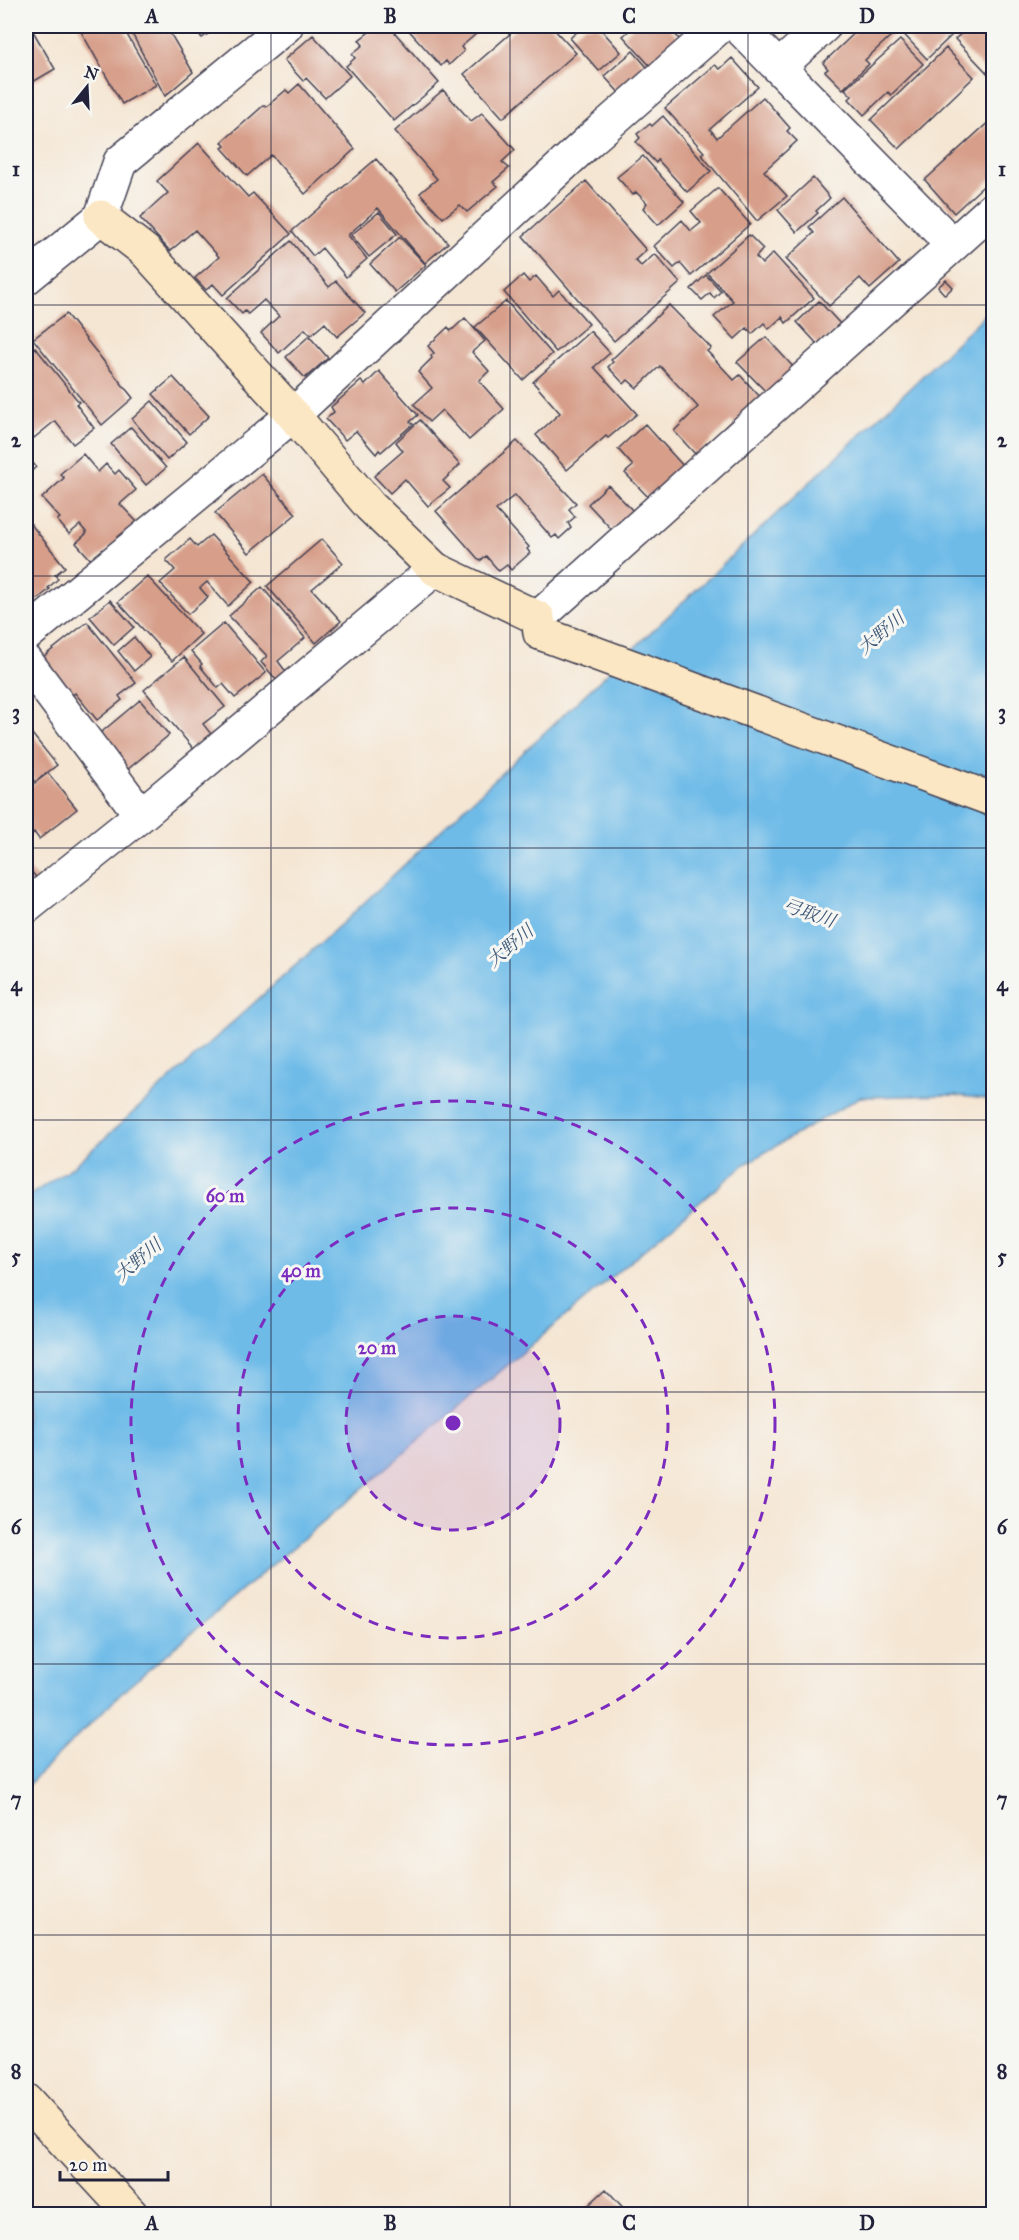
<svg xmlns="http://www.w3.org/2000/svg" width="1019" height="2240" font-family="'IM FELL Great Primer','Noto Serif JP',serif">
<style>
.water{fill:#6ebbe8;stroke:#486e92;stroke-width:1.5}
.building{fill:#d79f8a}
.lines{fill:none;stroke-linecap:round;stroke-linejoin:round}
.street-casing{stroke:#423f52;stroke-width:36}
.secondary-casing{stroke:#423f52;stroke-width:36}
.street{stroke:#fff;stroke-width:33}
.secondary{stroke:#fbe7c3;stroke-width:33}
.grid{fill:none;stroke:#22223b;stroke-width:1.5;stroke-opacity:0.55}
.ring{fill:none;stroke:#7b2cbf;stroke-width:3;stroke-dasharray:10 8}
.labels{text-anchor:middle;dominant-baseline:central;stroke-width:6;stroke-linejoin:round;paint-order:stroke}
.water-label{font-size:18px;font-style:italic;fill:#3d5878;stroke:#f6f6f2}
.centre{fill:#7b2cbf;stroke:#f6f6f2;stroke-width:3}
.ring-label{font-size:18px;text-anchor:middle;font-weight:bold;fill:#7b2cbf;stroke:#f6f6f2;stroke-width:6;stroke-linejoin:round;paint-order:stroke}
.neatline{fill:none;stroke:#22223b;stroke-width:2}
.grid-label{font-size:20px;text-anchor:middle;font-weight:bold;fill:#22223b}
</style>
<rect width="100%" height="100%" fill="#f6f6f2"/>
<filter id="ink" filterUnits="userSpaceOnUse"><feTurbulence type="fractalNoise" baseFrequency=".0167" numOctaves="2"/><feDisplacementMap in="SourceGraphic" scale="12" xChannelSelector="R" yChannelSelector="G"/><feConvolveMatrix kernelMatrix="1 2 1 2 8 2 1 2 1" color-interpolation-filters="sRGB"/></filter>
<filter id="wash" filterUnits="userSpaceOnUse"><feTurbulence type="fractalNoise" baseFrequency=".008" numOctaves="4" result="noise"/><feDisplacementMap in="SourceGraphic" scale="24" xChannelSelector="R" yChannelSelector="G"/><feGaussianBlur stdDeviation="1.35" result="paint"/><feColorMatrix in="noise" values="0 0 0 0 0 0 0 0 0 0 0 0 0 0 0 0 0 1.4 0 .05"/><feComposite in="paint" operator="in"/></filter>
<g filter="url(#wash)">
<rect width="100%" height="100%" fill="#f5e6d3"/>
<!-- water -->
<path class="water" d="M993,307v793l-39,-5 -94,2 -115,67 -618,524 -101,99v-589l49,-33 274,-248 565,-533z"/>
<g id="blocks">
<!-- building -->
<path class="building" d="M30,26l25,43 -29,17v-58z
M78,26h44l34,59 -34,19z
M128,26h38l27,46 -28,24z
M193,26h27l-18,12z
M377,26h12l50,57 -45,38 -48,-55 9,-8 -3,-4 11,-9 -4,-5z
M405,26h80l-24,21 3,4 -15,14 -3,-4 -5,5z
M519,26h32l25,27 -73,65 -39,-44z
M584,26h14l23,26 -22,19 -29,-33z
M634,26h34l13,15 -29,27 -29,-32z
M862,26h26l6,7 -29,27 4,4 -26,25 -18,-18 3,-2 -5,-6z
M896,26h47l9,9 -25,24z
M970,26h19l4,5v48l-38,-40z
M313,35l37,41 -25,22 -19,-20 -3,3 -19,-21z
M900,40l23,24 -32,31 -3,-3 -24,23 -15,-16 3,-3 -7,-7z
M946,48l28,29 -75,72 -28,-29z
M633,51l19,22 -29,24 -19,-21z
M732,58l26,29 -48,42 7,9 46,-41 27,31 -3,3 10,10 -33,30 23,25 -30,25 -56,-67 3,-2 -39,-44 50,-43 5,4z
M299,84l56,65 -50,45 -34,-39 -24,21 -25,-28 3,-2 -3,-4 42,-37 2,2 20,-17 3,3z
M443,90l28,31 11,-8 33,37 -13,12 7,6 -16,14 5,4 -31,26 -7,-7 -17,13 -23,-25 17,-14 -42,-48z
M663,116l48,55 -24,21 -29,-32 -2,3 -20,-21 4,-4 -3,-4 13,-10 2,2z
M993,118v59l-39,36 -29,-33z
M199,143l49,54 5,-4 38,41 -68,61 -10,-11 -7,6 -11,-12 24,-21 -24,-27 -25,21 -30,-33 28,-25 -11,-12z
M643,156l41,46 -26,23 -15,-17 4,-5 -11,-11 -3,3 -16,-18z
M376,159l72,84 -23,20 -47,-55 -30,27 19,24 -21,18 -24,-29 -9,8 -21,-25z
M813,178l17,20 -14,13 2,2 -21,19 -19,-22z
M586,181l60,69 -11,10 6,6 14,-12 25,29 -66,58 -91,-105z
M718,188l32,36 -59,52 -11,-13 -6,5 -20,-22 28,-26 9,11 10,-8 -10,-12z
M842,197l57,66 -29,26 -10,-11 -31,28 -43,-47 28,-26 -5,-6z
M379,212l18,22 -28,23 -18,-22z
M749,235l14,14 -7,8 6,7 11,-11 41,45 -28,25 -4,-6 -13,12 -5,-6 -12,11 -5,-6 -12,11 -21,-22 19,-16 -26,-28z
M400,237l26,28 -31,27 -25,-28z
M291,241l38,46 7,-6 29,32 -28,24 -12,-14 -14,12 -6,-6 -26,24 -18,-20 18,-17 -15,-16 -16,14 -3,-3 -3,3 -15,-16z
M523,275l6,7 7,-6 17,20 6,-6 30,34 -33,28 -52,-60z
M706,275l15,16 -7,7 -4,-5 -8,7 -11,-11z
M946,280l7,7 -8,8 -7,-8z
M506,301l46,53 -29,26 -48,-53z
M819,301l23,25 -23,20 -22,-24z
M669,305l42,43 -4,3 27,29 6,-5 22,24 -28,25 -3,-3 -35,34 -22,-24 24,-24 -38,-41 -23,22 -9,-8 -4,4 -16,-17 5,-5 -2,-2z
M66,314l67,84 -31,27 -69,-86z
M465,318l20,23 -13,11 17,19 -10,10 25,28 -35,31 -27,-30 -13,12 -15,-18 18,-16 -14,-16 14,-14 -1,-2 3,-3 -6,-7 20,-19 3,4z
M590,331l20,22 -16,14 43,47 -29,24 -2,-2 -39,34 -31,-35 24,-22 -27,-31z
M309,336l19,22 -23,20 -19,-21z
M766,337l29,32 -27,25 -31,-32z
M35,347l44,55 -3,2 18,24 -21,16 -18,-23 -21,17 -8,-11v-73z
M379,371l39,44 -8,7 3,2 -32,28 -2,-2 -3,4 -20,-23 -11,9 -19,-21 8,-7 -3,-5 30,-26 4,4z
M173,377l36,39 -20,18 -36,-40z
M152,401l35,41 -20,18 -35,-41z
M420,420l40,45 -17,16 7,7 -22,18 -23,-27 -15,14 -16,-17 29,-25 -7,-9z
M645,424l40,44 -35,31 -25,-26 8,-7 -15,-17z
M131,427l35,41 -20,17 -35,-41z
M517,441l59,62 -7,6 6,8 -7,6 3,5 -12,11 -3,-4 -4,3 -37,-43 -19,15 33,37 -2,2 3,4 -19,17 -4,-5 -8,6 -13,-15 -6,5 -44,-50z
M26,454l10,13 -10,9z
M83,454l15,18 8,-8 9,10 4,-4 17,20 -16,14 18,19 -45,39 -17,-19 11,-10 -7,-8 -11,9 -12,-14 3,-2 -18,-20 22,-20 -4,-4z
M262,474l34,40 -47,39 -34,-40z
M608,485l28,29 -21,19 -27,-29z
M26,518l39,49 -10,8 3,4 -10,9 2,1 -24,19z
M211,535l43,47 -26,24 -21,-24 -7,6 8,9 -20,17 -28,-31 15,-13 -9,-10 24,-21 7,8z
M322,539l21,24 -31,26 29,32 -25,22 -49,-57z
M147,576l54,58 -29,27 -54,-59z
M262,587l43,51 -27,23 11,15 -9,8 -19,-22 6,-6 -38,-40z
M110,600l24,27 -20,18 -24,-28z
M87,622l49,61 -17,13 3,4 -25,20 -22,-27 -9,7 -29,-38z
M224,623l42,50 -31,25 -12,-14 -5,4 -18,-22 2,-2 -11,-13z
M134,637l16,20 -16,14 -16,-20z
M184,657l41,50 -22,17 12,15 -18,14 -53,-63z
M140,700l29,35 -48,40 -29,-35z
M28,729l29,36 -22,17 -9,-13v-38z
M48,773l29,36 -38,30 -5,-7 -6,5 2,3 -4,4v-67l6,8z
M26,865l13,16 -13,10z
M606,2189l23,25h-50z"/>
</g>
</g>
<g filter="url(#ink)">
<use href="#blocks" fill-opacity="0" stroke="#423f52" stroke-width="1.5"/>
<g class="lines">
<!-- street casing -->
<g class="street-casing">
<path id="street" d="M738,26l213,217
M779,67l45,-41
M26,278l75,-61 19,-55 166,-136
M538,618l456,-410
M26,635l267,-220 297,-275 130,-114
M26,661l115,154
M26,907l115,-92 294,-246"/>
</g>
<!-- secondary casing -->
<g class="secondary-casing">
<path id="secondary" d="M101,217l44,34 143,158 82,97 65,63 103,49 2,15 454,167
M26,2100l105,114"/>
</g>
<!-- street -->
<use href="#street" class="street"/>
<!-- secondary -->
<use href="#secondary" class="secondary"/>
</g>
</g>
<!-- grid -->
<path class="grid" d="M271,26v2188M510,26v2188M748,26v2188M26,305h968M26,576h968M26,848h968M26,1120h968M26,1392h968M26,1664h968M26,1935h968"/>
<!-- distance rings -->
<circle cx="453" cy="1423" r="107" fill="#7b2cbf" fill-opacity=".12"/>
<g class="ring">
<circle cx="453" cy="1423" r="107"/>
<circle cx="453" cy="1423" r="215"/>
<circle cx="453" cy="1423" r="322"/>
</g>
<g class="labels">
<!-- water labels -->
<g class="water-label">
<text transform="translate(881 633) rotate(-40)">大野川</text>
<text transform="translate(809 913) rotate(19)">弓取川</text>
<text transform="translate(510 946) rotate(-40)">大野川</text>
<text transform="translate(138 1260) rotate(-40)">大野川</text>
</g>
</g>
<circle cx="453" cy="1423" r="9" class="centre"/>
<g class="ring-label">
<text x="225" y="1202">60 m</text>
<text x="301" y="1277">40 m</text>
<text x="377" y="1354">20 m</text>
</g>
<!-- margin -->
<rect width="1019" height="2240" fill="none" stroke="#f6f6f2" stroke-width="66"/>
<!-- north arrow -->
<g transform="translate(87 87) rotate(18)" stroke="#f6f6f2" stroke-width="4.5" paint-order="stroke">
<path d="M0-4.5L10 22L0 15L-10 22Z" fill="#22223b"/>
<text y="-9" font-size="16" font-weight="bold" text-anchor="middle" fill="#22223b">N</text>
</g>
<!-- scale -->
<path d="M60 2171v9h108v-9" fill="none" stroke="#22223b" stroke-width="3"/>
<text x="69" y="2171" font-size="18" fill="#22223b" stroke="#f6f6f2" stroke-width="4.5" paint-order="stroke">20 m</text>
<rect x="33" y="33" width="953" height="2174" class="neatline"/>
<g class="grid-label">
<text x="152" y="23">A</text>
<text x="390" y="23">B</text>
<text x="629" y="23">C</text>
<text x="867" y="23">D</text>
<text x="16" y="176">1</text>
<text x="1002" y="176">1</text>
<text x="16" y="447">2</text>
<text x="1002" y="447">2</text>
<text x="16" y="719">3</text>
<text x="1002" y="719">3</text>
<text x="16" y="991">4</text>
<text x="1002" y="991">4</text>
<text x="16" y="1263">5</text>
<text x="1002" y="1263">5</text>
<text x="16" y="1534">6</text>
<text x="1002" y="1534">6</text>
<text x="16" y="1806">7</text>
<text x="1002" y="1806">7</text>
<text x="16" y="2078">8</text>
<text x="1002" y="2078">8</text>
<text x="152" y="2230">A</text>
<text x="390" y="2230">B</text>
<text x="629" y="2230">C</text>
<text x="867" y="2230">D</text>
</g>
</svg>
